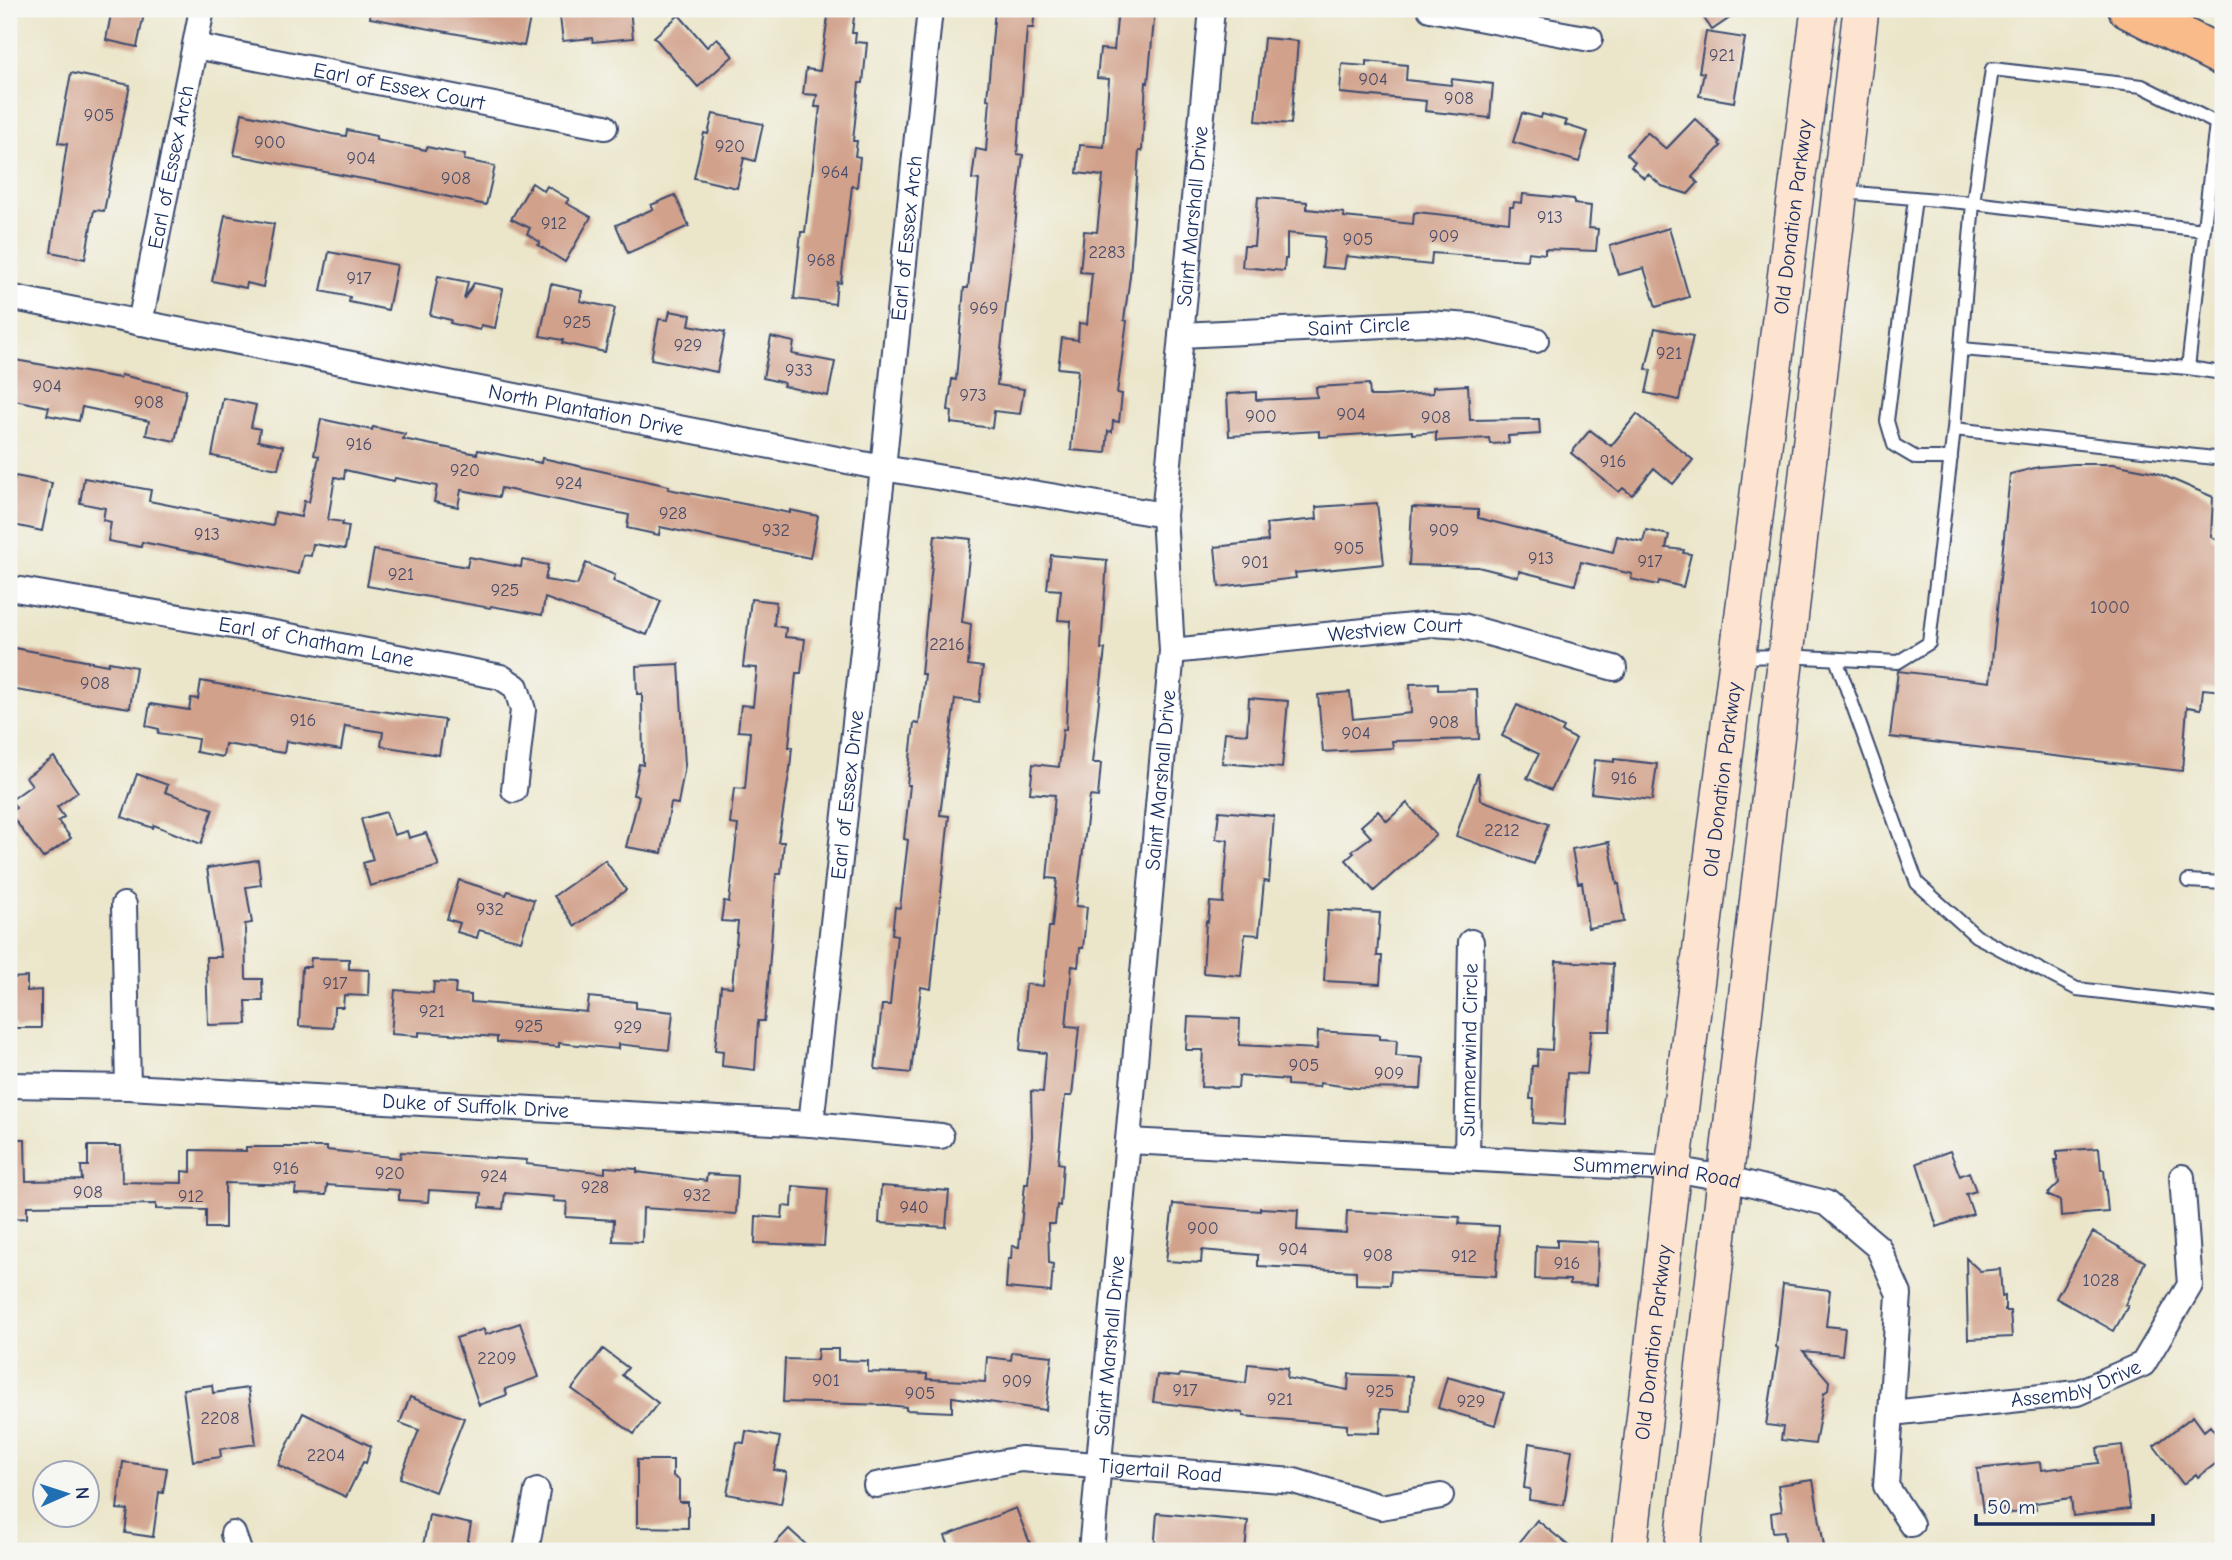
<svg xmlns="http://www.w3.org/2000/svg" width="2232" height="1560" font-family="'Comic Neue',sans-serif">
<style>
.building{fill:#d1a18b}
.lines{fill:none;stroke-linecap:round;stroke-linejoin:round}
.lane-casing{stroke:#3a4a6e;stroke-width:16}
.street-casing{stroke:#3a4a6e;stroke-width:28}
.secondary-casing{stroke:#3a4a6e;stroke-width:38}
.primary-casing{stroke:#3a4a6e;stroke-width:42}
.lane{stroke:#fff;stroke-width:12}
.street{stroke:#fff;stroke-width:24}
.secondary{stroke:#fde4d1;stroke-width:35}
.primary{stroke:#fabb8b;stroke-width:38}
.labels{text-anchor:middle;dominant-baseline:central;stroke-width:6;stroke-linejoin:round;paint-order:stroke}
.number-label{font-size:18px;fill:#484c69}
.street-label{font-size:21px;fill:#1b2f5e;stroke:#f6f6f2}
</style>
<rect width="100%" height="100%" fill="#f6f6f2"/>
<filter id="ink" filterUnits="userSpaceOnUse"><feTurbulence type="fractalNoise" baseFrequency=".0143" numOctaves="2"/><feDisplacementMap in="SourceGraphic" scale="14" xChannelSelector="R" yChannelSelector="G"/><feConvolveMatrix kernelMatrix="1 2 1 2 8 2 1 2 1" color-interpolation-filters="sRGB"/></filter>
<filter id="wash" filterUnits="userSpaceOnUse"><feTurbulence type="fractalNoise" baseFrequency=".00686" numOctaves="4" result="noise"/><feDisplacementMap in="SourceGraphic" scale="28" xChannelSelector="R" yChannelSelector="G"/><feGaussianBlur stdDeviation="1.57" result="paint"/><feColorMatrix in="noise" values="0 0 0 0 0 0 0 0 0 0 0 0 0 0 0 0 0 1.4 0 .05"/><feComposite in="paint" operator="in"/></filter>
<g filter="url(#wash)">
<rect width="100%" height="100%" fill="#ebe6ca"/>
<g id="blocks">
<!-- building -->
<path class="building" d="M112,9h33l-8,38 -31,-7z
M371,9h161l-8,37 -154,-28z
M559,9h71l3,29 -40,4 -1,-4 -29,3z
M829,9h26l-3,24h4l-1,9 12,1 -4,40h-4l-6,58h4l-2,15 5,1 -3,30 -5,-1 -11,97 -4,-1 -2,22 -41,-5 7,-67h4l15,-125h-5l2,-12 -14,-1 3,-25 14,2z
M995,9h40l-2,19h-6l-10,126 6,1 -26,230 27,4 -4,25 -26,-3 -2,17 -41,-5 1,-12 -4,-1 4,-31 4,1 8,-92h4l6,-57 5,-51 -7,-1 4,-30 10,2 4,-51 -3,-1z
M1118,9h37l-7,74 -2,-1 -4,69h-3l-9,125 -6,44 3,1 -10,72 5,1 -3,28 -6,-1 -1,11 -4,-1 -2,22 -35,-3 7,-80 -20,-2 4,-30 16,2 1,-17 8,1 5,-51 -12,-1 4,-41 13,1 6,-56 -26,-3 3,-28 24,2 5,-68 -12,-1 3,-29 14,1z
M1698,9h45l-31,21z
M679,15l28,32 10,-9 16,18 -35,31 -44,-50z
M1706,32l39,6 -11,64 -35,-6 5,-23 -5,-1z
M1264,38l34,3 -7,83 -35,-3z
M1366,61l41,4 -1,15 45,5 1,-6 41,5 -3,34 -65,-7 1,-10 -86,-8 2,-29 24,2z
M71,73l59,12 -26,126 -10,-1 -9,49 -34,-7 16,-108 -9,-1z
M242,113l90,21 14,2 1,-6 29,6v4l50,10 1,-3 38,8 -1,5 31,6 -9,39 -96,-21 -156,-29z
M1522,113l19,5 1,-4 25,7 -2,4 23,7 -9,30 -66,-20z
M713,114l50,10 -8,37 -11,-3 -7,30 -43,-10 10,-45 4,1z
M1695,119l25,23 -1,2 2,2 -29,31 6,6 -10,11 -26,-8 -14,-12 -4,4 -13,-12 4,-4 -8,-8 20,-22 19,17z
M532,183l12,8 3,-5 22,13 -3,4 25,14 -26,45 -27,-17 2,-3 -13,-8 3,-6 -19,-9z
M1523,194l51,5v5l17,2 -2,22 9,1 -2,22 -51,-2v5l-17,-2 -1,8 -95,-7 -1,12 -85,-9 -2,13 -22,-2 3,-30 -38,-4v26h-2l-1,12 -42,-4 2,-21h10l4,-49 49,5v7l37,4v4l69,7 1,-11 3,-1 92,10 1,-15h3l1,-5 8,1z
M675,195l14,31 -61,27 -12,-28 37,-16 -2,-4z
M225,215l49,9 -11,63 -16,-4 -1,5 -34,-7z
M1669,228l20,69 -33,10 -12,-39 -26,7 -8,-29z
M329,252l68,13 -9,45 -39,-8 1,-5 -29,-6z
M438,276l30,6 -4,17 10,-16 29,6 -8,39 -14,-3 -1,5 -30,-7 1,-3 -21,-5z
M551,284l31,7 -2,10 35,7 -10,44 -43,-9 1,-3 -23,-4z
M670,311l21,4 -2,10 36,7 -8,40 -66,-13 8,-40 9,1z
M1655,328l38,8 -14,64 -33,-7 5,-23 -5,-1z
M771,337l23,5 -2,12 43,8 -7,34 -45,-10 1,-3 -21,-5z
M9,359l111,19 1,-3 65,15 -11,51 -29,-6 3,-14 -67,-14 -3,14 -32,-6 2,-8 -40,-8z
M1369,384l1,12h14l49,-3v-6l35,-2 2,35 69,-1 1,15 -32,2 1,7 -19,1 -1,-6 -53,3v-9l-24,2v-3l-93,6v-6l-90,5 -2,-42 29,-2v8l61,-3 -1,-10z
M223,398l33,7 -5,22 9,2 -2,12 25,5 -5,23 -66,-13z
M1637,414l56,46 -20,24 -19,-16 -22,27 -9,-7 -4,4 -48,-39 19,-23 21,16z
M321,419l51,11 1,-3 32,7 -2,5 74,15 1,-4 63,13 1,-5 127,28 -1,3 122,24v-3l28,6 -8,42 -150,-31 -1,8 -32,-7 2,-13 -128,-27 -2,9 -38,-7 -3,17 -24,-5 3,-16 -42,-8 -1,3 -49,-11 -1,9 -9,-2 -7,43 15,2 -1,3 7,1 -4,23 -32,-5 -2,12 -8,-1 -4,19 -157,-32 -1,5 -33,-6 3,-19 -8,-2 2,-12 -25,-5 4,-25 67,12 -2,11 124,25 2,-14 26,5 3,-16 5,1 10,-46 -5,-1z
M2074,464h39l42,8 58,25 -2,40 12,6v148l-20,-2 -2,20 -14,-2 -5,64 -292,-34 8,-66 92,11 20,-208 29,-7z
M15,476l37,7 -10,48 -33,-7v-39l4,1z
M1377,503l7,61 -89,9 1,5 -77,9 -4,-40 53,-6 -2,-17 51,-5 -1,-12z
M1412,507l66,3v8l135,34 4,-16 26,6 3,-12 23,5 -3,13 18,2 -1,3 8,1 -8,33 -24,-6 -1,4 -27,-6 1,-5 -51,-12 -6,23 -56,-14 -1,6 -40,-10 -69,-2z
M935,535l36,4 -9,83 9,2 -3,41 15,2 -4,35 -24,-3 -15,116 9,1 -18,173 -10,-2 -10,86 -36,-4 7,-64h8l7,-70 -5,-1 3,-27 5,1 8,-68 -4,-1 6,-54h-3l7,-62 5,1 6,-50h-4z
M374,550l93,17 2,-10 52,10 1,-7 26,5 -3,15 32,5 9,-22 29,12 -2,6 48,20 -14,34 -102,-37 -3,17 -51,-9 -1,2 -123,-22z
M1051,555l56,5 -6,89h4l-13,114h9l-3,34 -8,-1 -14,110 11,1 -4,41h-3l-2,19 -6,-1 -6,60 13,1 -7,69h-7l-7,67 5,1 -3,42 -3,-1 -2,19h-7l1,39 4,1 -2,28 -45,-4 2,-29h3l1,-13 7,1 6,-63h3l4,-48 -1,-45 12,1 3,-39 -26,-3 6,-66 17,2 6,-59h3l5,-48 -10,-1 8,-83 -25,-2 3,-29 26,3 4,-38 3,1 5,-109 -13,-1 3,-30 -14,-1z
M751,599l25,3 -2,24 12,2 -1,9 20,2 -4,34h-5l-7,74h3l-2,22 -12,73h6l-3,32h-5l-9,124 -3,23h-6l-3,49 -33,-4 1,-15 -8,-1 6,-64 11,1 6,-65 -17,-1 3,-20 5,1 9,-77 -8,-1 4,-36 11,1 5,-57 -12,-1 3,-26 12,1 4,-38 -14,-1z
M9,647l99,18 1,-3 27,5 -6,41 -121,-19z
M679,664l6,101 -7,39 -7,-1 -9,50 -36,-6 13,-51 -6,-1 6,-31 4,1 -1,-71h-5l-1,-28z
M201,681l116,21 128,18 -6,35 -58,-9 2,-14 -38,-6 -4,24 -55,-9 -2,12 -59,-9 -2,13 -27,-5 2,-13 -40,-6 1,-4 -13,-3 4,-22 39,6 2,-12 7,1z
M1438,683v7l39,-1 2,50 -87,2 1,7 -70,4 -5,-57 32,-3 3,27 58,-6 -1,-29z
M1249,698l39,3 -6,67 -60,-5 3,-31 22,2z
M1517,705l47,23 -2,4 14,7 -25,51 -24,-12 12,-24 -37,-18z
M54,757l24,35 -21,15 7,10 -6,4 13,17 -28,20 -34,-46 7,-4 -5,-8 21,-15 -6,-8z
M1614,759l43,5 -5,36 -61,-7 4,-33 19,2z
M1478,773l3,27 67,24 -14,40 -78,-28z
M137,774l31,11 -3,7 48,17 -12,35 -47,-19 -1,3 -31,-11z
M1407,803l29,32 -62,56 -28,-31 8,-7 -2,-2 19,-14 -10,-11 17,-15 9,10z
M1219,811l55,5 -5,66 -5,-1 -5,54 -14,-1 -4,42 -38,-3 3,-52 2,1 2,-20 13,1 5,-63 -12,-1z
M386,812l8,23 13,-4 2,7 17,-5 13,33 -69,20 -7,-23 10,-3 -12,-41z
M1609,842l8,42h2l5,38 -36,6 -6,-46 -4,1 -6,-34z
M258,860l3,25 -15,2 6,36 -7,1 1,55h16l1,22h-17l1,23 -39,1 -2,-68h15l-14,-89z
M605,860l21,30 -51,36 -21,-30z
M459,880l47,15 2,-4 26,9 -13,41 -42,-11 -2,8 -20,-6 3,-9 -13,-4z
M1328,910l52,3 -3,43h5l-2,28 -56,-3z
M311,958l38,1v10l20,1 -1,26 -24,-1 -1,12h-9l-1,21 -34,-2 3,-59h8z
M1556,961l57,3 -3,67h-19l-4,43 -20,-1 -3,52 -31,-2 1,-24h-4l2,-33h5l1,-17 14,1z
M27,977v14l14,-1v38h-26l-1,-5h-5v-45z
M434,982l22,1 -1,11 16,1v7l116,10 2,-15 47,5v6l37,4 -4,38 -51,-6v5l-59,-6v4l-62,-5v-5l-78,-5v4l-28,-2 4,-44 38,3z
M1188,1017l52,2 -1,26 78,4 1,-18 62,4v4l17,1 -1,16 27,2 -2,31 -65,-1 -36,-5 -1,4 -32,-2v-5l-48,-4 -1,12 -37,-1 2,-37h-17z
M9,1139h16l1,42 56,-1 -1,-14h7v-20h33l1,36 60,1v-12l9,1v-22l55,1v-4h81v3l73,8 1,-6 126,8 -1,4 79,9v-6l32,2v3l69,9 1,-7 31,2 -2,38 -93,-6 -1,34 -29,-1 1,-21 -48,-3 1,-15 -14,-1 1,-4 -49,-4 -2,16 -23,-2 1,-14 -52,-3 -1,12 -29,-2v-10l-72,-5 -1,10 -31,-1 1,-9 -71,-2v45h-19v-18l-50,-1v-5l-129,2v12l-18,1z
M2099,1148l2,22h3l4,42 -47,4 -1,-15 -13,-6 12,-12 -4,-23h2v-9z
M1950,1151l10,25 9,-4 7,19 -10,3 7,20 -36,13 -20,-64z
M793,1186l35,3 -4,57 -69,-3 1,-27 26,2 1,-12 9,1z
M881,1186l68,5 -3,36 -67,-4z
M1173,1204l87,7v-3l38,2 -1,20 49,3 1,-22 113,6 -1,7 40,2 -3,50 -105,-5 -1,14 -34,-1v-13l-98,-5v-11l-56,-5 -1,13 -35,-2z
M2093,1232l52,30 -20,43 3,1 -14,25 -58,-33z
M1557,1240l41,2 -1,43 -27,-1v-4l-35,-1 1,-33 21,1z
M1966,1258l14,13 20,-2 2,28 3,-1v15h5l2,26 -44,2z
M1783,1284l47,6 -4,36 19,2 -3,27 -39,-4 26,30 -1,9 -4,3 -9,51 -34,-4 2,-13 -17,-2 12,-77 -2,-1z
M520,1323l19,54 -34,12 2,6 -28,10 -23,-67 28,-9 1,6z
M603,1349l25,19 -6,7 36,28 -24,31 -62,-45z
M818,1349h20v11l30,1v11l59,2v5l58,3 2,-25 24,3 1,-8 40,4 -6,54 -94,-13v15l-46,-2v-3l-19,-2 -104,-3 2,-43 32,1z
M1248,1364l40,4 -1,10 61,12 1,-16 63,2 -2,35 -29,-2 -1,24 -33,-1v-7l-104,-9v-3l-90,-11 4,-27 22,2 1,-3 66,9z
M1447,1377l57,16 -9,32 -57,-17z
M212,1385l1,8 35,-5 8,56 -36,5 1,8 -28,4 -10,-72z
M410,1397l54,21 -29,74 -35,-14 19,-48 -19,-7z
M303,1413l68,33 -5,17 -3,-1 -17,35 -68,-32z
M2193,1416l11,15 6,-5 13,17v15l-25,19 -2,-3 -13,10 -29,-38z
M746,1431l34,6 -6,33 13,2 -6,32 -54,-10 10,-52 7,1z
M1529,1443l43,7 -8,55 -35,-5 1,-11 -6,-1z
M2122,1445l8,64 -57,7 -2,-18 -36,5 1,7 -30,4 -1,-5 -22,3 -6,-43 64,-7 1,8 57,-7 -2,-15z
M637,1460h36v16l6,4v22h9v26l-51,-1z
M123,1462l44,6 -4,25 -4,-1 -6,45 -28,-4 3,-23 -11,-1z
M1813,1480l11,66 -38,5 -2,-20 -11,1 -2,-19 11,-2 -4,-26z
M1016,1508l17,43h-82l-6,-15z
M1157,1513l91,8 -3,30h-91z
M429,1515l42,9 -5,27h-44z
M1537,1520l38,31h-45l-11,-8z
M789,1529l24,22h-45z"/>
</g>
</g>
<g filter="url(#ink)">
<use href="#blocks" fill-opacity="0" stroke="#3a4a6e" stroke-width="2"/>
<g class="lines">
<!-- lane casing -->
<g class="lane-casing">
<path id="lane" d="M1843,192l130,11 19,-134 150,17 74,37 -28,245 35,5
M1915,198l-28,223 7,24 22,13h35
M1961,349l227,19
M1954,429l19,-226 231,27
M1738,657l47,-1 113,6 31,-19 25,-214 269,30
M1836,659l81,224 59,53 101,53 146,17
M2188,881l35,2"/>
</g>
<!-- street casing -->
<g class="street-casing">
<g id="street">
<path d="M1430,9l160,30"/>
<path id="s1" d="M195,46l410,81"/>
<path id="s2" d="M9,297l874,171 281,47"/>
<path id="s3" d="M140,323l62,-314"/>
<path id="s4" d="M1181,335l245,-12 45,3 65,14"/>
<path id="s5" d="M9,588l265,45 227,44 15,10 7,23 -9,80"/>
<path id="s6" d="M1172,651l260,-27 31,2 151,42"/>
<path d="M124,905l4,182"/>
<path id="s7" d="M9,1085l119,2 683,37 130,12"/>
<path id="s8" d="M811,1124l72,-656 47,-459"/>
<path id="s9" d="M1128,1141l545,28 51,9 102,25 52,44 21,47 -13,192 25,38"/>
<path id="s10" d="M1467,1157l4,-215"/>
<path id="s11" d="M1892,1413l185,-20 66,-29 47,-79 -8,-108"/>
<path id="s12" d="M876,1485l145,-26 273,22 87,26 60,-11"/>
<path d="M233,1534l6,17"/>
<path d="M526,1551l11,-60"/>
<path id="s13" d="M1091,1551l81,-900 -8,-136 48,-506"/>
</g>
</g>
<!-- secondary casing -->
<g class="secondary-casing">
<g id="secondary">
<path id="s14" d="M1629,1551l44,-382 146,-1160"/>
<path d="M1682,1551l179,-1542"/>
</g>
</g>
<!-- primary casing -->
<g class="primary-casing">
<path id="primary" d="M2128,9l95,48"/>
</g>
<!-- lane -->
<use href="#lane" class="lane"/>
<!-- street -->
<use href="#street" class="street"/>
<!-- secondary -->
<use href="#secondary" class="secondary"/>
<!-- primary -->
<use href="#primary" class="primary"/>
</g>
</g>
<g class="labels">
<!-- number labels -->
<g class="number-label">
<text x="1722" y="55">921</text>
<text x="1373" y="79">904</text>
<text x="1459" y="98">908</text>
<text x="99" y="115">905</text>
<text x="270" y="142">900</text>
<text x="730" y="146">920</text>
<text x="361" y="158">904</text>
<text x="835" y="172">964</text>
<text x="456" y="178">908</text>
<text x="1550" y="217">913</text>
<text x="554" y="223">912</text>
<text x="1444" y="236">909</text>
<text x="1358" y="239">905</text>
<text x="1107" y="252">2283</text>
<text x="821" y="260">968</text>
<text x="359" y="278">917</text>
<text x="984" y="308">969</text>
<text x="577" y="322">925</text>
<text x="688" y="345">929</text>
<text x="1669" y="353">921</text>
<text x="799" y="370">933</text>
<text x="47" y="386">904</text>
<text x="973" y="395">973</text>
<text x="149" y="402">908</text>
<text x="1351" y="414">904</text>
<text x="1261" y="416">900</text>
<text x="1436" y="417">908</text>
<text x="359" y="444">916</text>
<text x="1613" y="461">916</text>
<text x="465" y="470">920</text>
<text x="569" y="483">924</text>
<text x="673" y="513">928</text>
<text x="776" y="530">932</text>
<text x="1444" y="530">909</text>
<text x="207" y="534">913</text>
<text x="1349" y="548">905</text>
<text x="1541" y="558">913</text>
<text x="1650" y="561">917</text>
<text x="1255" y="562">901</text>
<text x="401" y="574">921</text>
<text x="505" y="590">925</text>
<text x="2110" y="607">1000</text>
<text x="947" y="644">2216</text>
<text x="95" y="683">908</text>
<text x="303" y="720">916</text>
<text x="1444" y="722">908</text>
<text x="1356" y="733">904</text>
<text x="1624" y="778">916</text>
<text x="1502" y="830">2212</text>
<text x="490" y="909">932</text>
<text x="335" y="983">917</text>
<text x="432" y="1011">921</text>
<text x="529" y="1026">925</text>
<text x="628" y="1027">929</text>
<text x="1304" y="1065">905</text>
<text x="1389" y="1073">909</text>
<text x="286" y="1168">916</text>
<text x="390" y="1173">920</text>
<text x="494" y="1176">924</text>
<text x="595" y="1187">928</text>
<text x="88" y="1192">908</text>
<text x="697" y="1195">932</text>
<text x="191" y="1196">912</text>
<text x="914" y="1207">940</text>
<text x="1203" y="1228">900</text>
<text x="1293" y="1249">904</text>
<text x="1378" y="1255">908</text>
<text x="1464" y="1256">912</text>
<text x="1567" y="1263">916</text>
<text x="2101" y="1280">1028</text>
<text x="497" y="1358">2209</text>
<text x="826" y="1380">901</text>
<text x="1017" y="1381">909</text>
<text x="1185" y="1390">917</text>
<text x="1380" y="1391">925</text>
<text x="920" y="1393">905</text>
<text x="1280" y="1399">921</text>
<text x="1471" y="1401">929</text>
<text x="220" y="1418">2208</text>
<text x="326" y="1455">2204</text>
</g>
<!-- street labels -->
<g class="street-label">
<text stroke="none"><textPath href="#s1" startOffset="208">Earl of Essex Court</textPath></text>
<text stroke="none"><textPath href="#s3" startOffset="159">Earl of Essex Arch</textPath></text>
<text stroke="none"><textPath href="#s13" startOffset="1340">Saint Marshall Drive</textPath></text>
<text stroke="none"><textPath href="#s14" startOffset="1344">Old Donation Parkway</textPath></text>
<text stroke="none"><textPath href="#s8" startOffset="891">Earl of Essex Arch</textPath></text>
<text stroke="none"><textPath href="#s4" startOffset="178">Saint Circle</textPath></text>
<text stroke="none"><textPath href="#s2" startOffset="588">North Plantation Drive</textPath></text>
<text stroke="none"><textPath href="#s6" startOffset="224">Westview Court</textPath></text>
<text stroke="none"><textPath href="#s5" startOffset="312">Earl of Chatham Lane</textPath></text>
<text stroke="none"><textPath href="#s13" startOffset="774">Saint Marshall Drive</textPath></text>
<text stroke="none"><textPath href="#s14" startOffset="777">Old Donation Parkway</textPath></text>
<text stroke="none"><textPath href="#s8" startOffset="331">Earl of Essex Drive</textPath></text>
<text stroke="none"><textPath href="#s10" startOffset="107">Summerwind Circle</textPath></text>
<text stroke="none"><textPath href="#s7" startOffset="467">Duke of Suffolk Drive</textPath></text>
<text stroke="none"><textPath href="#s9" startOffset="530">Summerwind Road</textPath></text>
<text stroke="none"><textPath href="#s14" startOffset="210">Old Donation Parkway</textPath></text>
<text stroke="none"><textPath href="#s13" startOffset="206">Saint Marshall Drive</textPath></text>
<text stroke="none"><textPath href="#s11" startOffset="187">Assembly Drive</textPath></text>
<text stroke="none"><textPath href="#s12" startOffset="287">Tigertail Road</textPath></text>
</g>
</g>
<!-- margin -->
<rect width="2232" height="1560" fill="none" stroke="#f6f6f2" stroke-width="35"/>
<!-- north arrow -->
<g transform="translate(66 1494) rotate(87)"><circle r="33" fill="#f6f6f2" stroke="#9ea6b7" stroke-width="2"/>
<path d="M0-5L12 26L0 18L-12 26Z" fill="#1f6fb2"/>
<text y="-10" font-size="19" font-weight="bold" text-anchor="middle" fill="#1b2f5e">N</text>
</g>
<!-- scale -->
<path d="M1976 1514v10h177v-10" fill="none" stroke="#1b2f5e" stroke-width="3.5"/>
<text x="1987" y="1514" font-size="21" fill="#1b2f5e" stroke="#f6f6f2" stroke-width="5" paint-order="stroke">50 m</text>
</svg>
